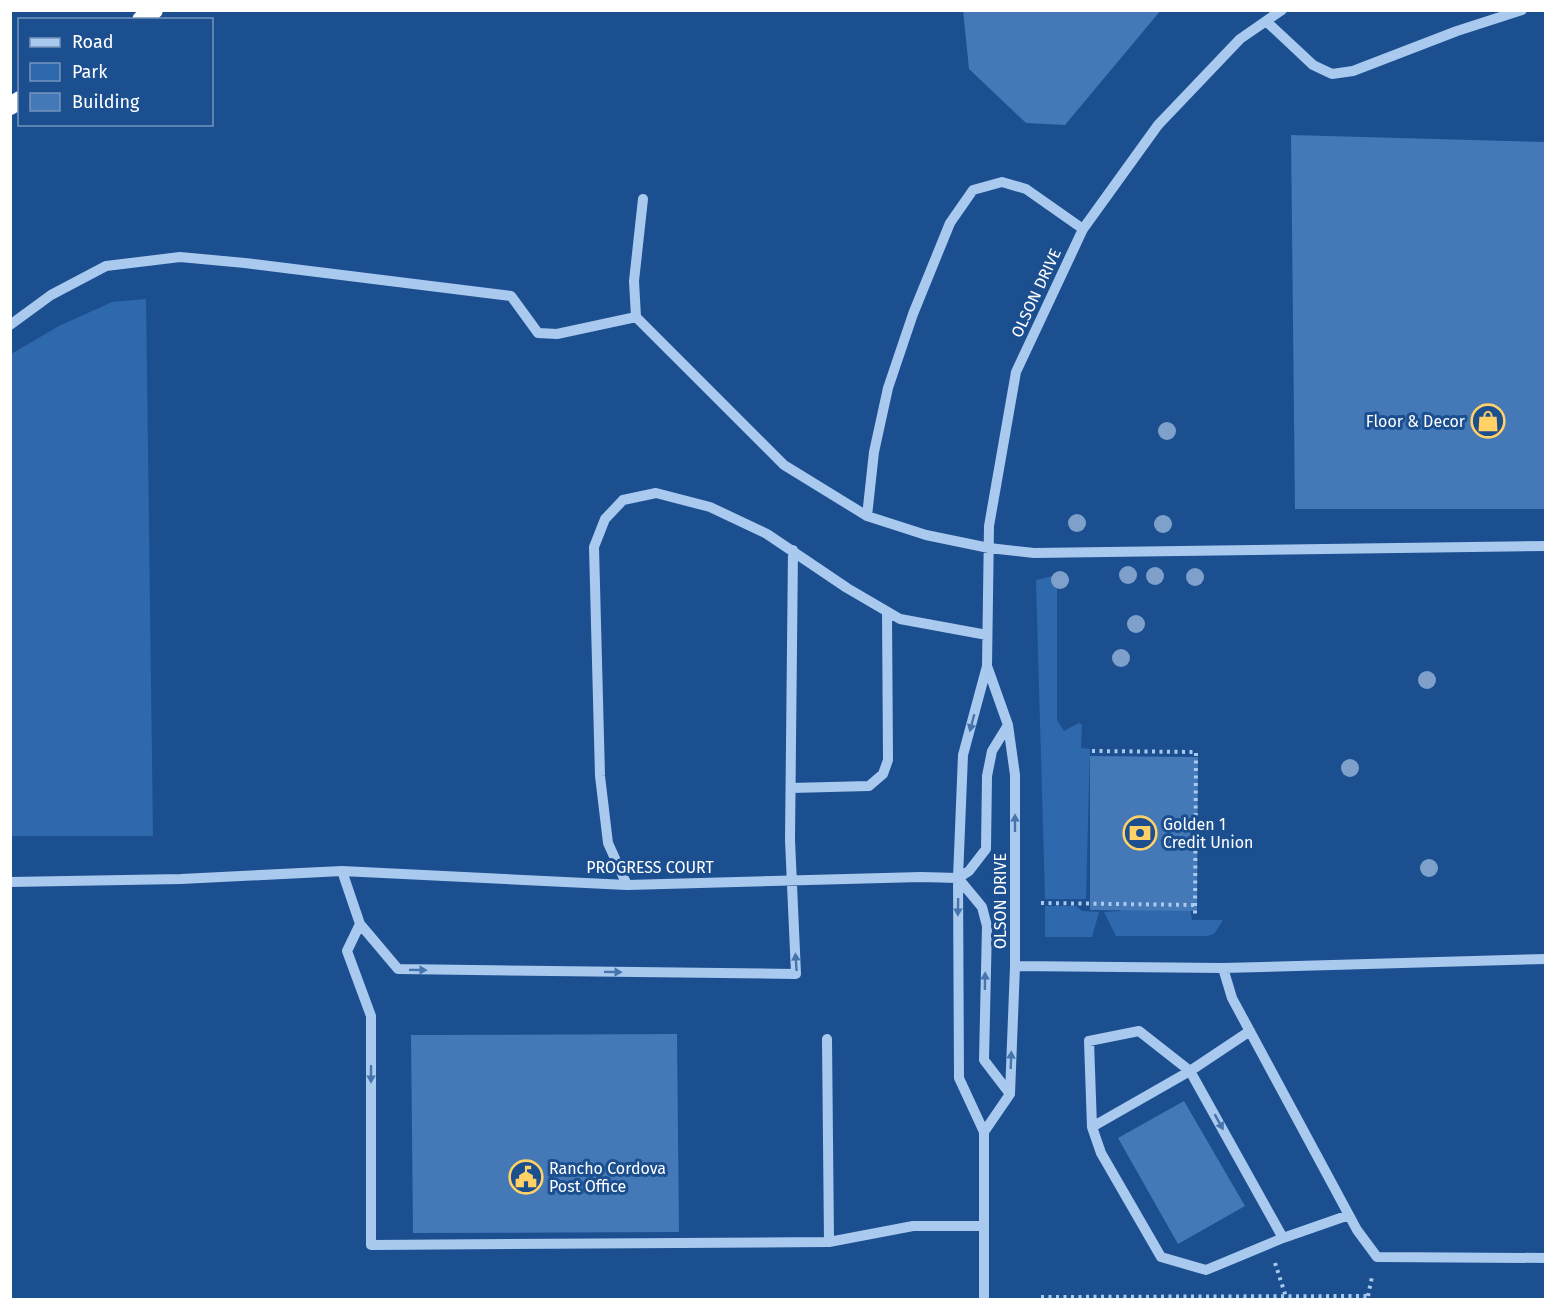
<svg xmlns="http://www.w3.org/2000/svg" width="1556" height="1310" font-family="'Fira Sans',sans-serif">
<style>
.green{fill:#2e69ad}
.building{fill:#4478b7}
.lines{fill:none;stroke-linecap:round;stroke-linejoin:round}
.path{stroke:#a9c9ee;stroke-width:4;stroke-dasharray:3 4.5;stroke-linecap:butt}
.minor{stroke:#a9c9ee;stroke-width:10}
.highway{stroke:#fff;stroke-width:18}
.tree{fill:#7ea0ca}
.oneway{fill:#4674ac}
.labels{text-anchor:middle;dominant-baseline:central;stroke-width:6;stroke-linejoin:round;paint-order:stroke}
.street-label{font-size:16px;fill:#fff;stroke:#1b4f8f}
.poi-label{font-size:16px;fill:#fff;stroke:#1b4f8f;text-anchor:start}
</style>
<rect width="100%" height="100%" fill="#1b4f8f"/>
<!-- green -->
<path class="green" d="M146,299l7,537h-142v-482l48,-28 53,-24z
M1057,575v145l7,11 15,-8 3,2 -1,23 9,1 -4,150h-41l-9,-319z
M1045,906h31l6,5 17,1 -7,25h-47z
M1123,908h67l2,12h30v2l-8,12 -7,2h-91l-12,-24 16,-1z"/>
<!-- building -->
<path class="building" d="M963,10h198l-96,115 -39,-2 -57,-54z
M1291,135l255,7v367h-251z
M1090,756l108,1 -1,154 -107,-1z
M677,1034l2,198 -266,1 -2,-198z
M1184,1101l61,105 -67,38 -60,-106z"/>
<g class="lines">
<!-- path -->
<path class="path" d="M1092,751l104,1 -1,163
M1041,903l154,2
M1275,1263l11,34
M1368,1296l4,-19
M1041,1297l327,-1v4"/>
<!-- minor -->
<path class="minor" d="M1266,21l47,44 19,9 21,-3 104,-40 65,-21
M643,199l-9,82 2,36 148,148 83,51 59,19 63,13 45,5 512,-7
M10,325l41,-30 55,-29 74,-9 65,6 266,33 27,37 19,1 79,-17
M867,516l7,-64 14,-64 25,-74 37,-91 23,-33 29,-8 24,7 57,40
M791,788l78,-2 14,-12 5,-14 -1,-148
M342,871l18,53 38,45 398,5 -6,-134 3,-290
M958,878l24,29 5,19 -3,134 26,34
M958,878l11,-7 17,-22 1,-73 5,-25 16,-26
M10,882l171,-3 161,-8 285,14 294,-8 37,1
M627,885l-19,-42 -8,-67 -6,-229 11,-28 18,-19 33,-7 54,14 57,27 80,54 53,31 87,16
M360,924l-13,27 24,65v229l458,-3 84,-16h71
M1015,966l208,2 323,-9
M1223,968l9,30 125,232 20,27 169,1
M1250,1031l-60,40 -98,56 9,26 60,104 45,13 77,-32
M827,1039l2,203
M1092,1127l-3,-86 50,-10 51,40 93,167 66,-23
M984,1132l26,-38 5,-128v-191l-7,-50 -21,-59
M984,1300v-168l-25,-54 -1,-200 5,-123 24,-89 2,-140 27,-154 67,-143 75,-104 82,-86 42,-29"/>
<!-- highway -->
<path class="highway" d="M141,20l13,-10
M10,106l10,-6"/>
</g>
<!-- trees -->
<g class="tree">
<circle cx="1167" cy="431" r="9"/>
<circle cx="1077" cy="523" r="9"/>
<circle cx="1163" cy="524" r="9"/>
<circle cx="1128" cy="575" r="9"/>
<circle cx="1155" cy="576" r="9"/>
<circle cx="1195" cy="577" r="9"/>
<circle cx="1060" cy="580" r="9"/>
<circle cx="1136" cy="624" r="9"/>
<circle cx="1121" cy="658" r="9"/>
<circle cx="1427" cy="680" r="9"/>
<circle cx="1350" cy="768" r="9"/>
<circle cx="1429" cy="868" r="9"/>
</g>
<!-- one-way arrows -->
<defs><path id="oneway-solid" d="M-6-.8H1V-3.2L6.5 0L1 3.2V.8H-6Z" transform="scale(1.5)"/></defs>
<g class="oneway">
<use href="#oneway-solid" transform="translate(972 723) rotate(105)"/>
<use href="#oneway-solid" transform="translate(1015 823) rotate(-90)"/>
<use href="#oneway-solid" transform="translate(958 907) rotate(91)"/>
<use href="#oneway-solid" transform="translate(796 962) rotate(-94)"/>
<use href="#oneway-solid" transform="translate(418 970) rotate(1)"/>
<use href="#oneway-solid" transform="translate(613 972) rotate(1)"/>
<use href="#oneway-solid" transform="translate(985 981) rotate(-89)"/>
<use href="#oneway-solid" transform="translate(1011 1060) rotate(-88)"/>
<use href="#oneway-solid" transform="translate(371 1074) rotate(90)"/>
<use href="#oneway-solid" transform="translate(1219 1122) rotate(61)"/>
</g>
<!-- icons -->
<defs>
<g id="shop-ring" transform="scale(1.725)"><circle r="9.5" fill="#1b4f8f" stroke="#ffd166" stroke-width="1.5"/><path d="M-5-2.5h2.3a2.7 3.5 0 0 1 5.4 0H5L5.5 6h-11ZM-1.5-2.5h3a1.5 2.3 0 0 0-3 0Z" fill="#ffd166"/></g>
<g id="bank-ring" transform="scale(1.725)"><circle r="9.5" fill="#1b4f8f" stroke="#ffd166" stroke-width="1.5"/><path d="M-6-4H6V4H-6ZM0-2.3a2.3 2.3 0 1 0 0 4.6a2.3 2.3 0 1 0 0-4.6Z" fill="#ffd166"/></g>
<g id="civic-ring" transform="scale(1.725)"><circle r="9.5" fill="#1b4f8f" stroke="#ffd166" stroke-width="1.5"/><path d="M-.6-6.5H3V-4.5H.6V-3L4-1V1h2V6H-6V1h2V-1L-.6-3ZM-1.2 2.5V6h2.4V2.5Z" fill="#ffd166"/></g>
</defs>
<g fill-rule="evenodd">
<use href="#shop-ring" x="1488" y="421"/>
<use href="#bank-ring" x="1140" y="833"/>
<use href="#civic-ring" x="526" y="1177"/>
</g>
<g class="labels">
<!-- street labels -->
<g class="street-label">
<text transform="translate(1036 293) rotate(-65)">OLSON DRIVE</text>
<text x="650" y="867">PROGRESS COURT</text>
<text transform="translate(1000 901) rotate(-90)">OLSON DRIVE</text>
</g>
<!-- poi labels -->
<g class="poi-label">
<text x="1465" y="421" text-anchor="end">Floor &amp; Decor</text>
<text x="1163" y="824">Golden 1<tspan x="1163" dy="18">Credit Union</tspan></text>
<text x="549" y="1168">Rancho Cordova<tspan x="549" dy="18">Post Office</tspan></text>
</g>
</g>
<!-- border -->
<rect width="1556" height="1310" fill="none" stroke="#ffffff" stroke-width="24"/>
<!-- legend -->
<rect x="18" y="18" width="195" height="108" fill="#1b4f8f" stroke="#7695bc" stroke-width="1.5"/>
<rect x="30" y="38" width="30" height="9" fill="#a9c9ee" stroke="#7695bc" stroke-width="1.5"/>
<text x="72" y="48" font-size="18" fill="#ffffff">Road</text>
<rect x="30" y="63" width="30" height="18" fill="#2e69ad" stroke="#7695bc" stroke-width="1.5"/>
<text x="72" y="78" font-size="18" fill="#ffffff">Park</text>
<rect x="30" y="93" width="30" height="18" fill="#4478b7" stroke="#7695bc" stroke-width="1.5"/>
<text x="72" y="108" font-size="18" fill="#ffffff">Building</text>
</svg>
